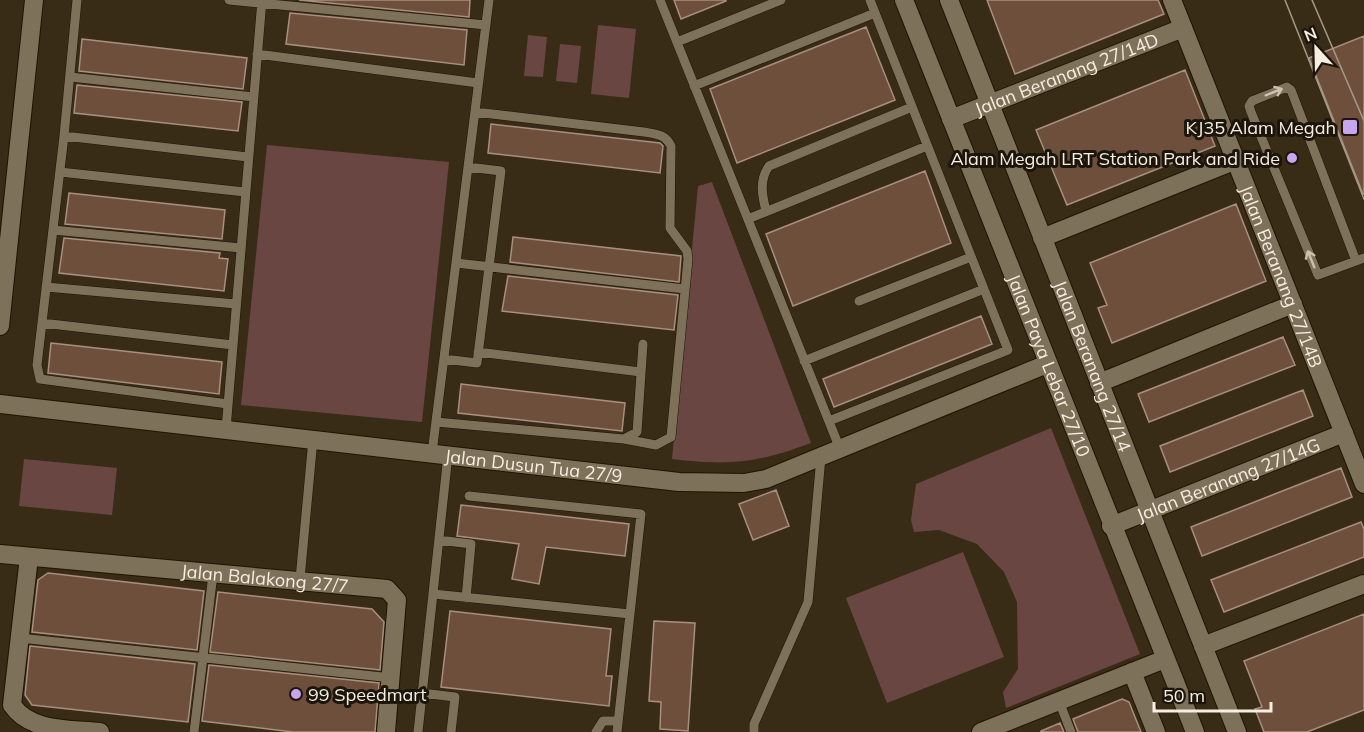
<svg xmlns="http://www.w3.org/2000/svg" width="1364" height="732" font-family="Mulish,sans-serif">
<style>
.green{fill:#6a4642}
.building{fill:#6d4f3c;stroke:#a88f7f;stroke-width:1.5}
.lines{fill:none;stroke-linecap:round;stroke-linejoin:round}
.lane-casing{stroke:#1f1402;stroke-width:10}
.street-casing{stroke:#1f1402;stroke-width:20}
.lane{stroke:#7e715a;stroke-width:9}
.street{stroke:#7e715a;stroke-width:18}
.tram{stroke:#a39a89;stroke-width:1.5}
.oneway{stroke:#ccc2b2}
.poi-dot{fill:#c8a5ef;stroke:#1b150c;stroke-width:2}
.labels{text-anchor:middle;dominant-baseline:central;stroke-width:6;stroke-linejoin:round;paint-order:stroke}
.street-label{font-size:18px;fill:#f6eee1;stroke:#1b150c}
.poi-label{font-size:18px;fill:#f6eee1;stroke:#1b150c;text-anchor:end}
</style>
<rect width="100%" height="100%" fill="#382c17"/>
<!-- green -->
<path class="green" d="M598,25l38,4 -7,69 -38,-4z
M528,35l19,2 -4,40 -19,-1z
M560,44l21,2 -4,37 -21,-2z
M267,145l182,17 -27,260 -181,-17z
M712,182l99,261c-54,20 -81,23 -139,16l26,-273z
M1051,428l89,226 -134,54 -3,-16 15,-23 -1,-67 -13,-30 -27,-28 -38,-14 -25,2 -3,-12 5,-36z
M24,459l93,9 -5,47 -93,-9z
M963,552l41,105 -117,46 -41,-105z"/>
<!-- building -->
<path class="building" d="M299,0h171l-1,17z
M674,0h52v1l-45,18z
M987,0h171l6,14 -149,60z
M290,13l177,17 -3,35 -178,-21z
M866,27l29,73 -158,63 -27,-74z
M1364,36v158h-1l-54,-136z
M82,39l165,19 -4,31 -164,-18z
M1185,70l30,76 -148,59 -31,-75z
M77,85l165,17 -4,29 -164,-18z
M491,124l169,19 3,3 -3,27 -172,-20z
M925,171l26,72 -158,63 -27,-72z
M69,193l156,17 -3,29 -157,-15z
M1236,204l30,77 -154,62 -14,-35 9,-3 -17,-42z
M513,237l168,19 -2,26 -169,-20z
M64,238l156,15 -1,5 9,1 -4,32 -165,-18z
M508,276l170,19 -4,35 -172,-19z
M981,316l11,28 -158,63 -11,-28z
M1283,337l12,28 -146,57 -11,-28z
M51,343l171,19 -3,32 -171,-21z
M461,384l164,19 -3,28 -164,-18z
M1303,390l10,26 -143,56 -10,-26z
M1341,468l11,29 -150,59 -11,-29z
M776,490l13,36 -36,14 -14,-36z
M461,505l168,19 -4,32 -79,-9 -7,37 -27,-5 7,-35 -62,-8z
M1361,522l3,7v28l-140,55 -13,-32z
M48,573l156,18 -7,59 -165,-18 6,-52z
M218,592l154,17 12,13 -4,48 -170,-18z
M450,611l161,18 -5,47h6l-3,30 -168,-19z
M1364,614v96l-57,22h-43l-9,-23 7,-2 -18,-46z
M654,621l41,2 -7,108 -28,-2 1,-27 -12,-1z
M30,646l165,18 -7,58 -156,-17 -7,-10z
M209,665l170,18 -4,49h-82l-91,-11z
M1122,699l7,3 12,30h-63l-5,-13z
M1060,723l4,9h-23v-1z"/>
<g class="lines">
<!-- lane casing -->
<g class="lane-casing">
<path id="lane" d="M77,0l-13,136 -27,229 3,14 188,25
M229,0l257,25
M660,0l180,449
M677,42l104,-42
M257,54l221,29
M70,77l184,20
M694,86l181,-73
M475,112l169,20c12,2 21,2 27,14l-1,82 17,23 1,8 -17,178 -15,8 -32,-6
M64,136l184,21
M60,172l185,20
M766,211c-4,-16 -7,-31 3,-45l143,-59
M748,219l179,-73
M53,230l188,18
M1356,261l-65,-171 -4,-3 -35,14 -3,5 2,6 67,163 46,-17
M456,263l229,26
M46,287l190,17
M859,301l112,-44
M42,323l191,22
M478,352l163,20
M444,359l33,4 24,-192 -33,-4
M804,361l180,-72
M829,421l179,-71 -138,-350
M436,422l188,17 13,-7 6,-88
M226,429l36,-429
M432,453l57,-453
M469,496l172,18 -24,218
M439,540l32,4 -5,54
M300,579l13,-140
M433,594l197,20
M20,638l372,40
M422,693l33,4 -4,35
M1059,701l12,31
M194,732l19,-158
M418,732l30,-277
M596,732l7,-11h15
M754,732v-8l54,-122 13,-145"/>
</g>
<!-- street casing -->
<g class="street-casing">
<g id="street">
<path id="s1" d="M904,0l291,732"/>
<path id="s2" d="M949,0l288,732"/>
<path id="s3" d="M1172,0l192,484"/>
<path id="s4" d="M951,119l232,-91"/>
<path d="M1042,238l192,-77"/>
<path d="M0,326l34,-326"/>
<path d="M1099,383l194,-79"/>
<path id="s5" d="M0,404l679,78 65,1 22,-4 281,-115"/>
<path id="s6" d="M1111,526l233,-93"/>
<path id="s7" d="M0,554l387,35 10,11 -11,132"/>
<path d="M29,557l-17,148c18,27 58,24 88,27"/>
<path d="M1203,646l161,-62"/>
<path d="M1132,672l24,60"/>
<path d="M981,732l184,-73"/>
</g>
</g>
<!-- lane -->
<use href="#lane" class="lane"/>
<!-- street -->
<use href="#street" class="street"/>
<!-- tram -->
<path class="tram" d="M1285,0l79,199
M1312,0l52,121"/>
</g>
<!-- one-way arrows -->
<defs><path id="oneway-shaft" d="M-6 0H5M1.5-3L5.5 0L1.5 3" fill="none" stroke-width="1.6" stroke-linecap="round" stroke-linejoin="round" transform="scale(1.5)"/></defs>
<g class="oneway">
<use href="#oneway-shaft" transform="translate(1274 92) rotate(-22)"/>
<use href="#oneway-shaft" transform="translate(1311 259) rotate(-112)"/>
</g>
<!-- markers -->
<g class="poi-dot">
<rect x="1342" y="119" width="16" height="16" rx="3"/>
<circle cx="1292" cy="158" r="6"/>
<circle cx="296" cy="694" r="6"/>
</g>
<g class="labels">
<!-- street labels -->
<g class="street-label">
<text stroke="none"><textPath href="#s4" startOffset="124">Jalan Beranang 27/14D</textPath></text>
<text stroke="none"><textPath href="#s3" startOffset="297">Jalan Beranang 27/14B</textPath></text>
<text stroke="none"><textPath href="#s1" startOffset="393">Jalan Paya Lebar 27/10</textPath></text>
<text stroke="none"><textPath href="#s2" startOffset="393">Jalan Beranang 27/14</textPath></text>
<text stroke="none"><textPath href="#s5" startOffset="537">Jalan Dusun Tua 27/9</textPath></text>
<text stroke="none"><textPath href="#s6" startOffset="126">Jalan Beranang 27/14G</textPath></text>
<text stroke="none"><textPath href="#s7" startOffset="266">Jalan Balakong 27/7</textPath></text>
</g>
<!-- poi labels -->
<g class="poi-label">
<text x="1336" y="127">KJ35 Alam Megah</text>
<text x="1280" y="158">Alam Megah LRT Station Park and Ride</text>
<text x="308" y="694" text-anchor="start">99 Speedmart</text>
</g>
</g>
<!-- north arrow -->
<g transform="translate(1316 48) rotate(338)" stroke="#1b150c" stroke-width="4.5" paint-order="stroke">
<path d="M0-4.5L10 22L0 15L-10 22Z" fill="#f6eee1"/>
<text y="-9" font-size="16" font-weight="bold" text-anchor="middle" fill="#f6eee1">N</text>
</g>
<!-- scale -->
<path d="M1154 702v9h117v-9" fill="none" stroke="#f6eee1" stroke-width="3"/>
<text x="1163" y="702" font-size="18" fill="#f6eee1" stroke="#1b150c" stroke-width="4.5" paint-order="stroke">50 m</text>
</svg>
